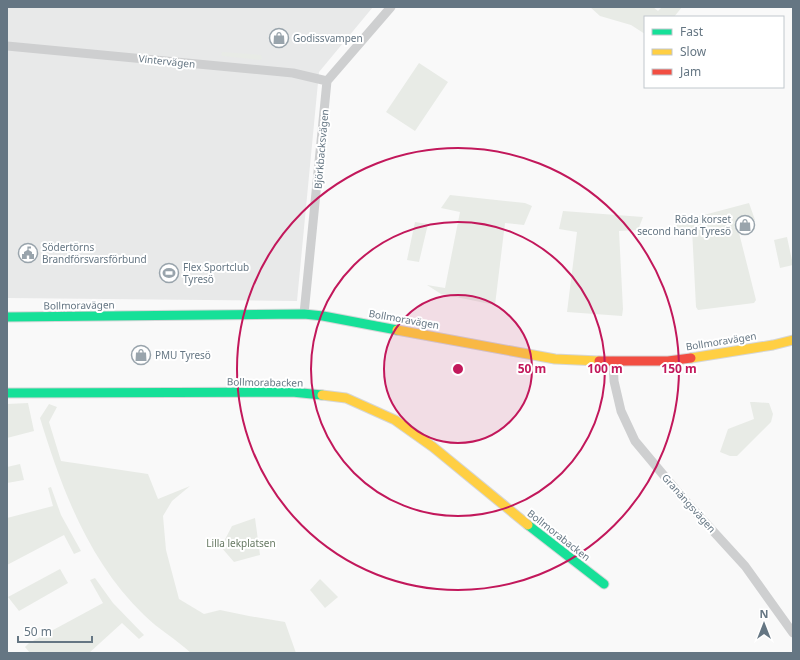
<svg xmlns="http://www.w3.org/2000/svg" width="800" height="660" font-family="'Noto Sans',sans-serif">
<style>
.built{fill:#e8e9e9}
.green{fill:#e8ebe6}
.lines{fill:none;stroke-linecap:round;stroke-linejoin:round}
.fast-casing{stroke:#d5d6d7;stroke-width:11}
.slow-casing{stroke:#d5d6d7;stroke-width:11}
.jam-casing{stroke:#d5d6d7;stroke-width:11}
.street{stroke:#cecfd0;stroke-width:9}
.fast{stroke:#16e098;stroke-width:9}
.slow{stroke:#ffcf43;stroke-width:9}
.jam{stroke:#f24e42;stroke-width:9}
.ring{fill:none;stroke:#c2185b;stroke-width:2}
.labels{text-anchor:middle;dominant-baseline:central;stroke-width:4;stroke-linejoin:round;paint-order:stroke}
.poi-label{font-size:10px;fill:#657683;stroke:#fff;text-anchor:start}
.street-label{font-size:10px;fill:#657683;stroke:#fff}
.park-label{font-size:10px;fill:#687a64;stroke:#fff}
.centre{fill:#c2185b;stroke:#fff;stroke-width:2}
.ring-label{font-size:12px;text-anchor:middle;font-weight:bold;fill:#c2185b;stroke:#fff;stroke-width:4;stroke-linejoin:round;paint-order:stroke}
</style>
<rect width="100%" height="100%" fill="#f9f9f9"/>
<!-- built -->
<path class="built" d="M7,7h366l-54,65 -22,229 -290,-3z"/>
<!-- green -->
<path class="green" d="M590,7h63l5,4 4,-4h20l-8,10h-29v17l-14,-9 -31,-9z
M222,52l39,3 1,3 -1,2 -38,-4 -2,-1z
M419,63l29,19 -33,49 -29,-19z
M450,195l75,8 7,3 -8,19 -19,-2 -10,82 -54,-11 -14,-9 18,3 15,-76 -19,-4z
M749,203l6,17 -18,5 19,75 -2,3 -56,7 -2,-3 -4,-78 -18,1 1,-13 25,-1z
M563,211l80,6 -5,13 -19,1 4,78 -1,7 -55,-4 10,-80 -18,-3z
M415,222l13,2 -9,38 -12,-2z
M787,237l6,28 -13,3 -6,-28z
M750,402h4l15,1 4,11 -2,8 -34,34h-7l-10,-4 8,-23 26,-10z
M28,403l6,28 -27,7v-34z
M49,404l8,3 -8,15 12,39 87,13 10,25 32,-13 -18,15 -9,15 3,34 13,49 25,15 16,-4 29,6 36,6 11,31h-105c-15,-14 -33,-24 -47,-38 -55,-53 -82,-125 -104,-197z
M20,464l4,16 -17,3v-16z
M51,487l10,28 20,36 -7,3 -10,-19 -57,30v-47l46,-12 -5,-18z
M255,518l5,37 -26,7 -13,-15 11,-21z
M60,569l8,14 -49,28 -11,-14z
M95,578l18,25 31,32 -5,4 -17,-16 -33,30h-59l-5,-6 4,-4 74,-40 -13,-23z
M320,579l18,18 -13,11 -15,-18z"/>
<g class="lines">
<!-- fast casing -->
<g class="fast-casing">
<path id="fast" d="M7,317l297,-3 19,2 74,14
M7,393l285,-1 30,3
M528,525l76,59"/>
</g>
<!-- slow casing -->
<g class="slow-casing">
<path id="slow" d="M397,330l158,29 44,2
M691,358l82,-13 20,-5
M322,395l24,3 49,22 38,27 95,78"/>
</g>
<!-- jam casing -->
<g class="jam-casing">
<path id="jam" d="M599,361h69l23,-3"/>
</g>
<!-- street -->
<path class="street" d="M7,46l286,27 34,8
M304,314l23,-233 64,-74
M613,361l1,20 7,30 14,30 46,55 64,70 48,67"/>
<!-- fast -->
<use href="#fast" class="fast"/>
<!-- slow -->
<use href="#slow" class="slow"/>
<!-- jam -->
<use href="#jam" class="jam"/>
</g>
<!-- distance rings -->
<circle cx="458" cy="369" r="74" fill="#c2185b" fill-opacity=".12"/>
<g class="ring">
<circle cx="458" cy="369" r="74"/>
<circle cx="458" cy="369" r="147"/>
<circle cx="458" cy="369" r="221"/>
</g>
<!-- icons -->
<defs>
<g id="shop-ring" transform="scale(1)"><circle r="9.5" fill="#fff" stroke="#99a4ac" stroke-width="1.5"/><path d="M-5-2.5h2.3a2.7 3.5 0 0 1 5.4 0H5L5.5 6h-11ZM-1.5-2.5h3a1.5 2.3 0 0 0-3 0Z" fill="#99a4ac"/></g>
<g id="civic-ring" transform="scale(1)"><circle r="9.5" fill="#fff" stroke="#99a4ac" stroke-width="1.5"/><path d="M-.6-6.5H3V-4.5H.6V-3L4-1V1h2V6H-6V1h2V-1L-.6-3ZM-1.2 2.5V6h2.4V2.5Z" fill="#99a4ac"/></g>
<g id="stadium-ring" transform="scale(1)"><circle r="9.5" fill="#fff" stroke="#99a4ac" stroke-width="1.5"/><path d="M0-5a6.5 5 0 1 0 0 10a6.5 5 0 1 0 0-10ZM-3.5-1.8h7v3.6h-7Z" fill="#99a4ac"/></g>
</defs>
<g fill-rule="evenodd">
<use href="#shop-ring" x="279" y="38"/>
<use href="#shop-ring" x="745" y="225"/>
<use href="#civic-ring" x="28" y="253"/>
<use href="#stadium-ring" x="169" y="273"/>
<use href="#shop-ring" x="141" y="355"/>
</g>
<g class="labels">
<!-- poi labels -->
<g class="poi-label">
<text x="293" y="38">Godissvampen</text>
<text x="731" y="219" text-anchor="end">Röda korset<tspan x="731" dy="12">second hand Tyresö</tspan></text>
<text x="42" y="247">Södertörns<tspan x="42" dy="12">Brandförsvarsförbund</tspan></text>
<text x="183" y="267">Flex Sportclub<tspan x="183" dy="12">Tyresö</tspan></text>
<text x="155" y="355">PMU Tyresö</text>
</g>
<!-- street labels -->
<g class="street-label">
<text transform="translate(167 61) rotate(6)">Vintervägen</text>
<text transform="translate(321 149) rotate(-85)">Björkbacksvägen</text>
<text transform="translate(79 305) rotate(-1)">Bollmoravägen</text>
<text transform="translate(404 319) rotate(10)">Bollmoravägen</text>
<text transform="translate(721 341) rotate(-9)">Bollmoravägen</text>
<text transform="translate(265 382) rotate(1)">Bollmorabacken</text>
<text transform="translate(689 503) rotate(48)">Granängsvägen</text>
<text transform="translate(559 535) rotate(38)">Bollmorabacken</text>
</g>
<!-- park labels -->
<g class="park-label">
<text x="241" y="543">Lilla lekplatsen</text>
</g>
</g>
<circle cx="458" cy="369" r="6" class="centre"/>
<g class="ring-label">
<text x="532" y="373">50 m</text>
<text x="605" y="373">100 m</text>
<text x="679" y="373">150 m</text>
</g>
<!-- border -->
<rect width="800" height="660" fill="none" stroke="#657683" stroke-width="16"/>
<!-- legend -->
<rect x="644" y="16" width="140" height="72" fill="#ffffff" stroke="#c1c8cd"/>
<rect x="652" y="29" width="20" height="6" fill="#16e098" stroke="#c1c8cd"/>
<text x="680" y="36" font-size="12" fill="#657683">Fast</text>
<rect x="652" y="49" width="20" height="6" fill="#ffcf43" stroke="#c1c8cd"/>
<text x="680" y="56" font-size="12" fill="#657683">Slow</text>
<rect x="652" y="69" width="20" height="6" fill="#f24e42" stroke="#c1c8cd"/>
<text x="680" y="76" font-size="12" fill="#657683">Jam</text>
<!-- north arrow -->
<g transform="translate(764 624)" stroke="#ffffff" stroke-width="3" paint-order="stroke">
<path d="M0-3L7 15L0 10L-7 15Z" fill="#657683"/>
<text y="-6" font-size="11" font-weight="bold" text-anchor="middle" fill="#657683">N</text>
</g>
<!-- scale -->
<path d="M18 636v6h74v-6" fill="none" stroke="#657683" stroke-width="2"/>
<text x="24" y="636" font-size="12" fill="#657683" stroke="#ffffff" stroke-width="3" paint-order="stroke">50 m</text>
</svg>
